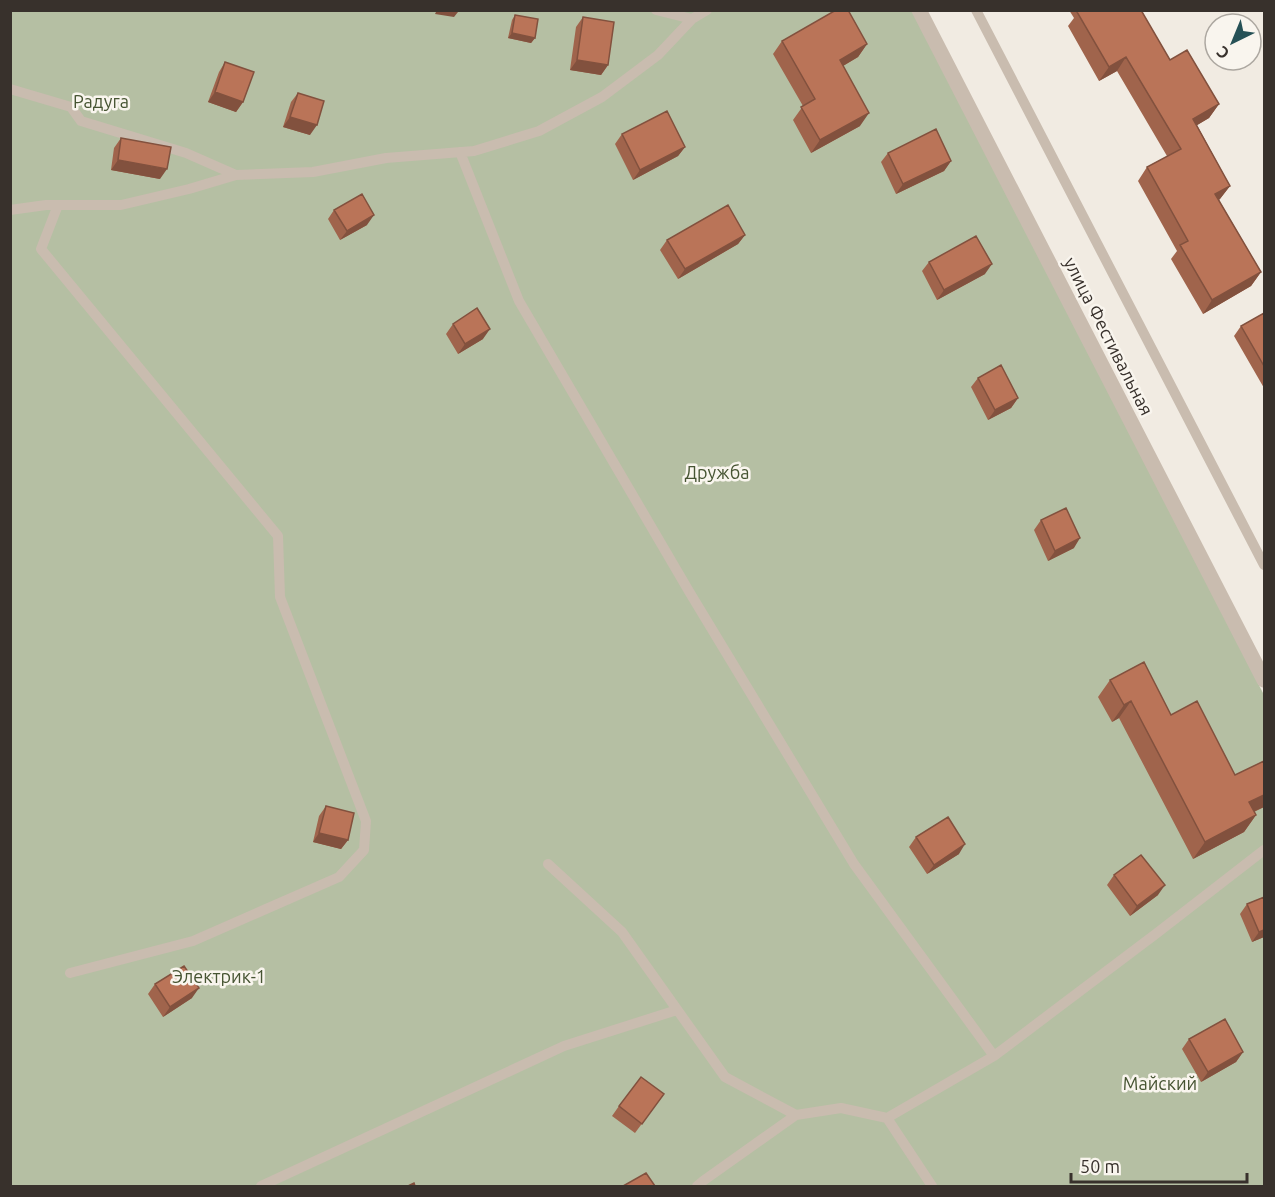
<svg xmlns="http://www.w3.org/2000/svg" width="1275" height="1197" font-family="Ubuntu,sans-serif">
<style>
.green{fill:#b5bfa3}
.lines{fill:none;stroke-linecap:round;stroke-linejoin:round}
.lane{stroke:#c9bcaf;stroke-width:10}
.street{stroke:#c9bcaf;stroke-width:15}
.wall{fill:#a0644c}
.shaded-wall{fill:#82513e}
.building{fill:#ba7458;stroke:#82513e;stroke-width:1.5}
.labels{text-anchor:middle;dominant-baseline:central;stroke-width:5;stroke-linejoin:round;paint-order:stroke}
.park-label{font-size:18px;fill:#465432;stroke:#f9f5ee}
.street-label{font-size:18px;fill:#38312c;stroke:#f9f5ee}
</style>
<rect width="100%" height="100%" fill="#f1ebe2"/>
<!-- green -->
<path class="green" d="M10,11h908l346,684v491h-1253z"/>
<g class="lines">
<!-- lane -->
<path class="lane" d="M656,10l36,9 15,-9
M976,10l288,555
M10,89l61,18 10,14 105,32 50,22
M460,152l59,149 171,292 164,271 140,192
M58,205l-17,44 237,287 2,61 86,224 -2,29 -25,27 -146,64 -123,32
M10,210l36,-5h75l68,-16 47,-14 77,-3 73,-14 88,-7 65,-20 63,-34 56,-42 34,-36
M548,864l74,68 103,145 71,38
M887,1118l45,68
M261,1186l303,-140 113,-36
M697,1186l6,-5 93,-66 45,-7 46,10 107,-62 163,-123 107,-83"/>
<!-- street -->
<path class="street" d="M919,10l345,670"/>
</g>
<!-- wall -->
<path class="wall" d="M1069,10h72l29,50 49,44 -10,14 -12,7 33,61 -11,14 42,72 -10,14 -48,28 -32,-55 6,-8 -39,-70 9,-14 20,-11 -50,-85 -18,10 -31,-55 6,-8z
M515,15l20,23 -4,5 -23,-5 4,-18z
M583,17l25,48 -7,10 -31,-5 6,-43z
M782,41l85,3 -9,13 -15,9 17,60 -49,27 -18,-33 10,-14 -30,-52z
M225,62l18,40 -7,10 -28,-10 11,-30z
M298,93l12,42 -27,-8 8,-25z
M622,134l63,13 -7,9 -45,24 -18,-36z
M121,138l39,41 -49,-9 3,-22z
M888,153l63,8 -7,10 -48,23 -15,-32z
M334,210l33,15 -27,15 -12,-21z
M745,235l-7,9 -60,35 -18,-29 7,-10z
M929,262l56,12 -48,26 -15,-29z
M1264,313v75l-30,-52 7,-10z
M453,324l30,15 -25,15 -12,-20z
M978,378l40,20 -7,10 -23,12 -17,-33z
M1041,520l33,28 -26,13 -14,-31z
M1110,680l61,35 64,60 29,-14v46l-10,5 2,3 -12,17 -51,27 -74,-141 -7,4 -14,-25z
M326,806l22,34 -7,9 -28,-7 6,-26z
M916,837l43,17 -32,20 -18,-27z
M1114,875l44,20 -28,21 -23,-31z
M1264,897v40l-12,5 -12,-28 7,-10z
M155,984l37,14 -29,19 -15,-23z
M1189,1039l54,13 -7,10 -35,20 -19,-33z
M664,1094l-29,39 -23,-17 7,-10z"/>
<!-- shaded-wall -->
<path class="shaded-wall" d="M437,10h11l10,2 -4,5 -19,-3z
M512,33l23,5 -4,5 -23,-5z
M867,44l-9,13 -27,16 9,-13z
M1126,57l-9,14 -18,10 10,-14z
M577,60l31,5 -7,10 -31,-5z
M215,92l28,10 -7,10 -28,-10z
M1219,104l-10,14 -25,15 9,-14z
M869,113l-9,13 -49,27 9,-13z
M290,117l27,8 -7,10 -27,-8z
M685,147l-7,9 -45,24 7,-10z
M118,160l49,9 -7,10 -49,-9z
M951,161l-7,10 -48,23 7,-10z
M1230,186l-10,13 -15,9 10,-14z
M374,215l-7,10 -27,15 7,-9z
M745,235l-7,9 -60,35 7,-10z
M992,264l-7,10 -48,26 7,-10z
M1261,272l-10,14 -48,28 9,-14z
M490,329l-7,10 -25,15 7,-10z
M1018,398l-7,10 -23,12 7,-10z
M1080,538l-6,10 -26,13 7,-10z
M1131,701l-12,17 -7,4 12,-17z
M1264,795v12l-27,12 12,-17z
M1256,815l-12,17 -51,27 12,-17z
M319,833l29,7 -7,9 -28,-7z
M965,844l-6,10 -32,20 7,-9z
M1165,885l-7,10 -28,21 7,-10z
M1264,930v7l-12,5 7,-10z
M199,988l-7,10 -29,19 7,-10z
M1243,1052l-7,10 -35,20 7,-10z"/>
<!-- building -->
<path class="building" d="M836,10h12l19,34 -27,16 29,53 -49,27 -19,-33 14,-8 -33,-58z
M1080,10h61l29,50 17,-10 32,54 -26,15 37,67 -15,8 46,78 -49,28 -32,-55 8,-4 -41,-74 34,-18 -55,-92 -17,10 -32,-55z
M515,15l23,4 -3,19 -23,-5z
M583,17l31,5 -6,43 -31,-5z
M225,62l29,10 -11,30 -28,-10z
M298,93l26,8 -7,24 -27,-8z
M667,111l18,36 -45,23 -18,-36z
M936,129l15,32 -48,23 -15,-31z
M121,138l50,9 -4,22 -49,-9z
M362,194l12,21 -27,16 -13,-21z
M728,205l17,30 -60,34 -18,-29z
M976,236l16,28 -48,26 -15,-28z
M477,308l13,21 -25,15 -12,-20z
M1264,313v53l-23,-40z
M1001,365l17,33 -23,12 -17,-32z
M1066,508l14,30 -25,13 -14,-31z
M1144,662l27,53 26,-14 38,74 29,-14v34l-15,7 7,13 -51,27 -74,-141 -7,4 -14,-25z
M326,806l28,7 -6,27 -29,-7z
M948,817l17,27 -31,21 -18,-28z
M1141,855l24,30 -28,21 -23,-31z
M1264,897v33l-5,2 -12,-28z
M184,966l15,22 -29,19 -15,-23z
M1225,1019l18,33 -35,20 -19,-33z
M641,1077l23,17 -22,30 -23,-18z
M646,1173l9,13h-32z
M414,1183l1,3h-7z"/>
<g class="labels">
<!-- park labels -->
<g class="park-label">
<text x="101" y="101">Радуга</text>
<text x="717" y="472">Дружба</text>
<text x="219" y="976">Электрик-1</text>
<text x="1160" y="1083">Майский</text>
</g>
<!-- street labels -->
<g class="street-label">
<text transform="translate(1109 336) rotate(63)">улица Фестивальная</text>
</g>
</g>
<!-- border -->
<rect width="1275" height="1197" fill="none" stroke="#38312c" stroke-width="24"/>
<!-- north arrow -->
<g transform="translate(1233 42) rotate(223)"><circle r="28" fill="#f9f5ee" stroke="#aca7a0" stroke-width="1.5"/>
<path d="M0-4.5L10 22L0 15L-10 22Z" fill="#265156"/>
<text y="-9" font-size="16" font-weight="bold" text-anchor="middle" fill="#38312c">С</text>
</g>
<!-- scale -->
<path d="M1071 1173v9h176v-9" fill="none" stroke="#38312c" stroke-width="3"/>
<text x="1080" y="1173" font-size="18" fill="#38312c" stroke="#f9f5ee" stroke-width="4.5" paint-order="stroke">50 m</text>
</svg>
